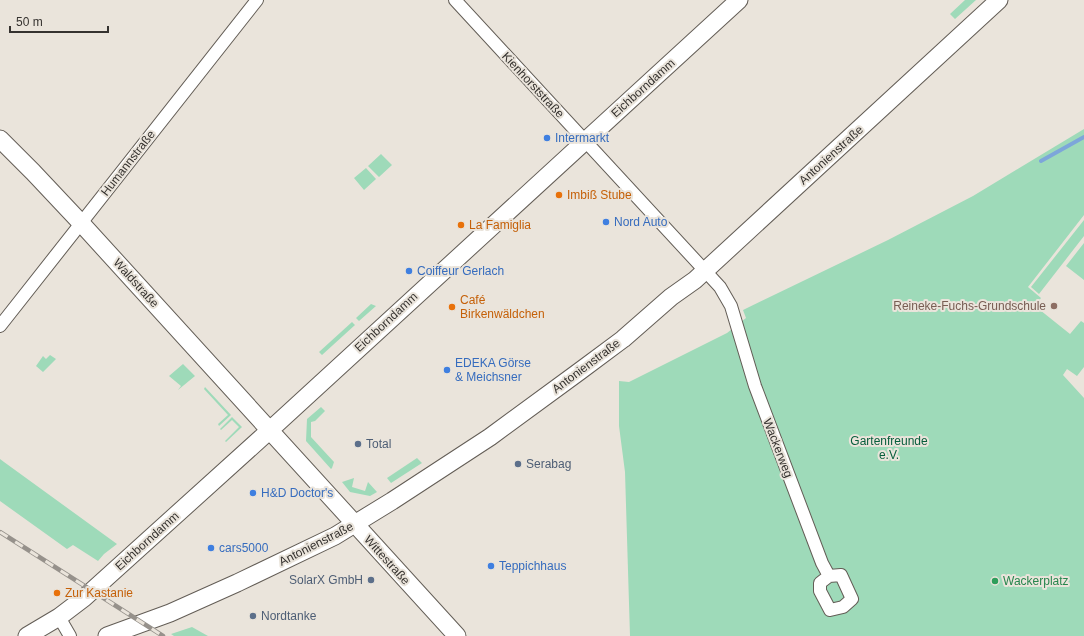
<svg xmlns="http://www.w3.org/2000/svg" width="1084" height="636" font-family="Arial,sans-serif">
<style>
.green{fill:#9edab9}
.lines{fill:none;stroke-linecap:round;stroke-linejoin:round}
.stream{stroke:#7da6da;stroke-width:4}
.street-casing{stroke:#635d56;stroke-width:14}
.secondary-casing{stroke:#635d56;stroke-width:19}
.street{stroke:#fff;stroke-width:12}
.secondary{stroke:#fff;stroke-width:17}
.rail-casing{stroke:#96918b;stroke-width:4.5}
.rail{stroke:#eae4db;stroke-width:3;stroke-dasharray:9;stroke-linecap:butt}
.shop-dot{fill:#3f7fe0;stroke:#eae4db;stroke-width:1.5}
.food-dot{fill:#e8710a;stroke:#eae4db;stroke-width:1.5}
.education-dot{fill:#8d6e63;stroke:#eae4db;stroke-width:1.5}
.service-dot{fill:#5c6f8a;stroke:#eae4db;stroke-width:1.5}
.leisure-dot{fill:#2e9e5b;stroke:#eae4db;stroke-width:1.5}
.labels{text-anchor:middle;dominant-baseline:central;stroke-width:4;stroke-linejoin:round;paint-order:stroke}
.street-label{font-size:12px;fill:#35322f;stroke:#eae4db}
.shop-label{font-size:12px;fill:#366cbe;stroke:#eae4db;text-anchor:start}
.food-label{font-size:12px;fill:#c56008;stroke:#eae4db;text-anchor:start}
.education-label{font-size:12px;fill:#785e54;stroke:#eae4db;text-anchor:end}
.park-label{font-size:12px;fill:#075e3c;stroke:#eae4db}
.service-label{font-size:12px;fill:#4e5e75;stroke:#eae4db;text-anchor:start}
.leisure-label{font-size:12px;fill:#27864d;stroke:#eae4db;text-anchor:start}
</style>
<rect width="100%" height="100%" fill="#eae4db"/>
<!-- green -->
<path class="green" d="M965,0h11l-21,19 -5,-5z
M1084,129v86l-56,72 13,11 -6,8 35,28 11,-13 3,2v44l-7,9 -10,-7 -4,6 21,23v238h-454l-5,-164 -6,-46v-45l10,1 98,-49 19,-15 -3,-8 145,-70 85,-44z
M381,154l11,11 -13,12 -11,-11z
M366,168l10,11 -12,11 -10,-12z
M1084,220v16l-45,58 -8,-7z
M1084,243v37l-18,-14z
M371,304l5,2 -17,15 -3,-3z
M352,322l3,3 -33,30 -3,-3z
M50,355l6,4 -13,13 -7,-6 7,-10 3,3z
M183,364l12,12 -17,14 3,-4 -12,-10z
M205,387l26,28 -12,11 -1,-2 10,-9 -24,-26z
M321,407l4,4 -10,10 -4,1v15l23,25 -2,6 -1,1 -25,-28 1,-22z
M232,417l10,10 -16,15 -1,-1 14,-14 -7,-7 -11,10 -1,-1z
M417,458l5,5 -31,20 -4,-5z
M0,459l4,3 113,82 -13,10 -6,7 -25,-16 -6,4 -67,-48z
M354,478l-2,9 13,4 3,-9 9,10 -7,4 -20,-4 -8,-10z
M192,627l16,9h-34l-3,-2z"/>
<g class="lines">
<!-- stream -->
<path class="stream" d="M1041,161l43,-24"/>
<!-- street casing -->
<g class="street-casing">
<path id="street" d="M455,0l265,287 11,19 24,80 67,177 7,13
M0,326l257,-326
M841,575l11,24 -9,8 -13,3 -10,-19v-8l9,-7z
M59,617l11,19"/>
</g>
<!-- secondary casing -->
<g class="secondary-casing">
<path id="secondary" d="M0,139l33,33 48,51 376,413
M27,636l32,-19 25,-19 186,-168 469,-430
M107,636l63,-23 67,-30 98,-47 57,-35 98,-64 90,-66 43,-32 48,-42 24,-17 304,-280"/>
</g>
<!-- street -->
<use href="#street" class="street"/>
<!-- secondary -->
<use href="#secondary" class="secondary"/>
<!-- rail casing -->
<g class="rail-casing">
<path id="rail" d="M0,532l163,104"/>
</g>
<!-- rail -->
<use href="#rail" class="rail"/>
</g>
<!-- markers -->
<g class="shop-dot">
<circle cx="547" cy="138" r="4"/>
<circle cx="606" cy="222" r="4"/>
<circle cx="409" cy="271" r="4"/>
<circle cx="447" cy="370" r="4"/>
<circle cx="253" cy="493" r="4"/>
<circle cx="211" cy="548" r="4"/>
<circle cx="491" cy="566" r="4"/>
</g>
<g class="food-dot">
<circle cx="559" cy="195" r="4"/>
<circle cx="461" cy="225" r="4"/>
<circle cx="452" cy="307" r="4"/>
<circle cx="57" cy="593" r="4"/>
</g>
<circle class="education-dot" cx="1054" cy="306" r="4"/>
<g class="service-dot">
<circle cx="358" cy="444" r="4"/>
<circle cx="518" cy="464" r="4"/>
<circle cx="371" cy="580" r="4"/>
<circle cx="253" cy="616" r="4"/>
</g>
<circle class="leisure-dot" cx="995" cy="581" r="4"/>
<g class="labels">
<!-- street labels -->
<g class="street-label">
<text transform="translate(533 85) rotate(47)">Kienhorststraße</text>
<text transform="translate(643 88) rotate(-42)">Eichborndamm</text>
<text transform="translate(831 155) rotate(-42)">Antonienstraße</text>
<text transform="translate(128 163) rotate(-52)">Humannstraße</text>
<text transform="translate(136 283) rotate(48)">Waldstraße</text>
<text transform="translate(386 322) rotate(-43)">Eichborndamm</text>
<text transform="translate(586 366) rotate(-37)">Antonienstraße</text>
<text transform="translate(778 448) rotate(69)">Wackerweg</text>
<text transform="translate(147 541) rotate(-42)">Eichborndamm</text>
<text transform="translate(316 544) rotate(-27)">Antonienstraße</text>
<text transform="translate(387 560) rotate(48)">Wittestraße</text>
</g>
<!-- shop labels -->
<g class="shop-label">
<text x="555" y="138">Intermarkt</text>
<text x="614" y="222">Nord Auto</text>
<text x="417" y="271">Coiffeur Gerlach</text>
<text x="455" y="363">EDEKA Görse<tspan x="455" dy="14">&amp; Meichsner</tspan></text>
<text x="261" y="493">H&amp;D Doctor's</text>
<text x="219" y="548">cars5000</text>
<text x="499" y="566">Teppichhaus</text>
</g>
<!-- food labels -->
<g class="food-label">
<text x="567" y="195">Imbiß Stube</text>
<text x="469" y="225">La Famiglia</text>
<text x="460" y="300">Café<tspan x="460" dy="14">Birkenwäldchen</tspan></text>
<text x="65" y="593">Zur Kastanie</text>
</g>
<!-- education labels -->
<g class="education-label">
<text x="1046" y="306">Reineke-Fuchs-Grundschule</text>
</g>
<!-- park labels -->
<g class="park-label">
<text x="889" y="441">Gartenfreunde<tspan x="889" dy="14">e.V.</tspan></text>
</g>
<!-- service labels -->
<g class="service-label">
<text x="366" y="444">Total</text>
<text x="526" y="464">Serabag</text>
<text x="363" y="580" text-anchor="end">SolarX GmbH</text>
<text x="261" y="616">Nordtanke</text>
</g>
<!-- leisure labels -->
<g class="leisure-label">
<text x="1003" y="581">Wackerplatz</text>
</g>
</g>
<!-- scale -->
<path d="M10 26v6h98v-6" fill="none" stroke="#35322f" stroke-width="2"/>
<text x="16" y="26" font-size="12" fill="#35322f" stroke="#eae4db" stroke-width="3" paint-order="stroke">50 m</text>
</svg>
